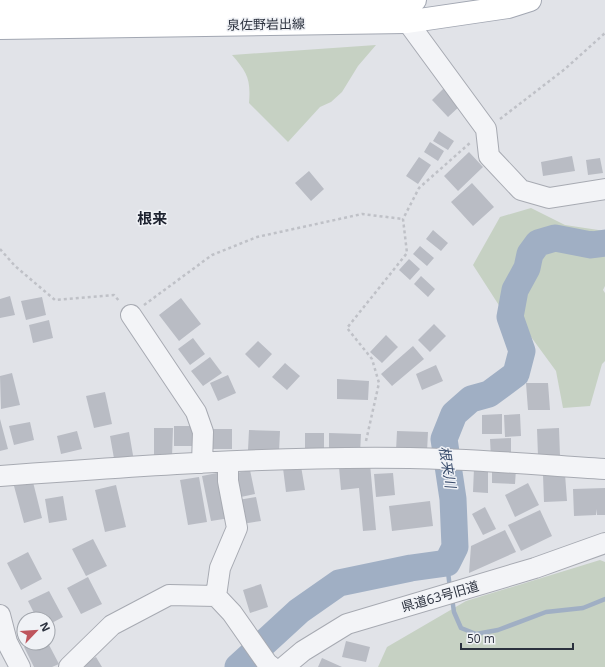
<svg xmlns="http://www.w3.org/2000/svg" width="605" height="667" font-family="'Open Sans','Noto Sans JP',sans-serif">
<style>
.green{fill:#c6d1c3}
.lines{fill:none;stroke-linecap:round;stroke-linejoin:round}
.stream{stroke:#a0afc4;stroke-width:4.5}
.river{stroke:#a0afc4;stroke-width:27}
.building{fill:#b9bcc4}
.minor-casing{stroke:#a7aab2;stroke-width:22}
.major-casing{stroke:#a2a7b2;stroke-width:24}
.path{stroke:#bfc1c7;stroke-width:2.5;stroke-dasharray:3 3;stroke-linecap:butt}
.minor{stroke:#f3f4f7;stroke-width:20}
.major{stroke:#fff;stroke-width:22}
.labels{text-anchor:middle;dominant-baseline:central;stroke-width:3;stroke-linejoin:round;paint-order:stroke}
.street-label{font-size:13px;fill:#2b313e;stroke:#f0f2f6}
.water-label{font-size:14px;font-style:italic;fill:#3a4d6d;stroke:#f0f2f6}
.quarter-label{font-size:15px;font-weight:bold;fill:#1d222f;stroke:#f0f2f6}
</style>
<rect width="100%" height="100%" fill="#e1e3e8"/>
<!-- green -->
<path class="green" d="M376,45l-18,21 -16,26 -11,10 -11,5 -32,35 -39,-39c2,-24 -2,-31 -17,-48z
M531,208l34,17 40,6v55l-2,4 2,3v68l-3,3 -12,42 -27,2 -7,-37 -30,-41 -24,-20 -29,-45 27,-48z
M600,560l5,2v105h-227l9,-20 79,-46z"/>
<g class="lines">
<!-- stream -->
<path class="stream" d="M447,563l3,26
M452,598l2,14 7,16 15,6 22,-4 48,-18 37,-4 22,-9"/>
<!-- river -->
<path class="river" d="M238,667l61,-56 40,-28 72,-15 36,-5 8,-16 -2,-48 -9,-60 10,-25 17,-15 18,-5 27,-20 6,-23 -12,-34 5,-27 12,-22 3,-14 8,-11 17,-5 36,7 14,-2"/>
</g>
<!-- building -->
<path class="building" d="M445,87l16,18 -13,12 -16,-17z
M439,131l15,10 -6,9 -15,-9z
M430,142l14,9 -6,10 -14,-9z
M469,152l14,15 -25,24 -14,-15z
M572,156l3,15 -32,5 -2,-14z
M419,157l12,8 -13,19 -12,-8z
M600,158l3,15 -15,2 -2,-15z
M309,171l15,18 -13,12 -16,-18z
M472,183l22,24 -21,19 -22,-24z
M433,230l15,13 -7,8 -15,-12z
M420,246l14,12 -7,8 -14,-12z
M409,259l11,10 -10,11 -11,-10z
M421,276l14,13 -7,8 -14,-13z
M10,296l5,19 -15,3v-19z
M42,297l4,18 -20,5 -5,-19z
M181,298l20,26 -22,17 -20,-26z
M49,320l4,18 -20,5 -4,-18z
M434,324l12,12 -16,16 -12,-12z
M386,335l12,12 -16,16 -12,-11z
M193,338l12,16 -15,11 -12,-16z
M258,341l14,13 -13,14 -14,-14z
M413,346l11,13 -32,27 -11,-12z
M210,357l12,16 -19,13 -12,-15z
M285,363l15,13 -13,14 -15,-13z
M436,365l7,16 -21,9 -6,-16z
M12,373l8,32 -19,4 -1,-33z
M228,375l8,18 -18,8 -8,-18z
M337,379l32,2 -1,19 -31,-1z
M526,383h22l2,27h-22z
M105,392l7,32 -18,4 -8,-32z
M502,414v20h-20v-19z
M520,414l1,22 -16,1 -1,-22z
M0,419l8,30 -8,2z
M30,422l4,18 -20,5 -5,-19z
M174,426h19v20h-19z
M154,428h19l-1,29h-18z
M559,428l1,28h-22l-1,-27z
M213,429h19v20h-19z
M249,430l31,1 -1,20 -31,-1z
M77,431l5,18 -21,5 -4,-18z
M397,431l31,1 -1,20 -31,-1z
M129,432l5,29 -19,3 -5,-28z
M305,433h19v20h-19z
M329,433l32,1 -1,20 -31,-1z
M511,438v20h-20l-1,-19z
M370,464l6,66 -13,1 -4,-43 -18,2 -2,-23z
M301,466l4,24 -19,2 -3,-24z
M474,468l14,1v24l-15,-1z
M492,468l24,1 -1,15 -23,-1z
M250,470l5,24 -19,4 -4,-24z
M222,472l8,46 -19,3 -9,-45z
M393,473l2,22 -19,2 -2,-23z
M565,474l2,27 -23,1 -1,-27z
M199,477l8,45 -19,3 -8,-45z
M33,482l9,36 -18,5 -10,-37z
M528,483l11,22 -24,12 -10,-22z
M116,485l10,42 -21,5 -10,-42z
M605,488v27h-8v-6l-1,6 -22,1 -1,-27z
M63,496l4,24 -18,3 -4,-24z
M256,497l5,24 -19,3 -4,-24z
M430,501l3,25 -41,5 -3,-25z
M485,507l11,22 -13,6 -11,-21z
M540,510l12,26 -31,15 -13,-26z
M505,530l11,22 -47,21 2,-27z
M93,539l14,27 -21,10 -14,-27z
M28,552l14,27 -21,11 -14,-27z
M88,577l14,27 -21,10 -14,-26z
M261,584l7,23 -18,6 -7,-23z
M49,591l14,26 -15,8v-6h-11l-9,-18z
M346,641l24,6 -4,15 -24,-5z
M32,643h16l11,21 -7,3h-18l-10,-20z
M96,657l6,10h-25z
M322,658l20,9h-24z"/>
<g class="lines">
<!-- minor casing -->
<g class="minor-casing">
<path id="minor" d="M398,9l88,120 3,27 32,34 28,8 56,-9
M131,315l65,97 7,20 -1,31
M0,476c136,-10 274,-20 410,-18 65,1 130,7 195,11
M216,596l4,-28 17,-40 -9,-47v-19
M0,615l7,27 13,25
M69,667l43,-42 57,-30 47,1 16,17 35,50 5,4
M284,667l19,-16 44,-27 188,-56 70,-25"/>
</g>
<!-- major casing -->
<g class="major-casing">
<path id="major" d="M0,8l353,-2 62,-6
M0,28l406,-6 102,-15 22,-7"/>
</g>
<!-- path -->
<path class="path" d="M500,119l65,-50 40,-36
M0,249l15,17 40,34 59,-5 6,7
M144,305l68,-50 45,-18 105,-23 41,5
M366,441l13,-58 -7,-24 -25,-31 60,-75 -4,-34 16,-31 52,-46"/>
<!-- minor -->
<use href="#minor" class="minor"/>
<!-- major -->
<use href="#major" class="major"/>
</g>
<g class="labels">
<!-- street labels -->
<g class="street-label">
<text transform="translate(266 24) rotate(-1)">泉佐野岩出線</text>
<text transform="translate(440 596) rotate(-16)">県道63号旧道</text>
</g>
<!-- water labels -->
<g class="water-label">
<text transform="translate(448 467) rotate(81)">根来川</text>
</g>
<!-- quarter labels -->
<g class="quarter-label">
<text x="152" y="218">根来</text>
</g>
</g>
<!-- north arrow -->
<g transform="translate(36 631) rotate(65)"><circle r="19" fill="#f0f2f6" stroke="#a1a5ac"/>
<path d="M0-3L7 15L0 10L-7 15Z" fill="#be555d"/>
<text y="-6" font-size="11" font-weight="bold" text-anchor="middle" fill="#2b313e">N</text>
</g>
<!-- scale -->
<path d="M461 643v6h112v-6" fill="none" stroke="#2b313e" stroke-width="2"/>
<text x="467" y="643" font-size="12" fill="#2b313e" stroke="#f0f2f6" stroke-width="3" paint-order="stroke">50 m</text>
</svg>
